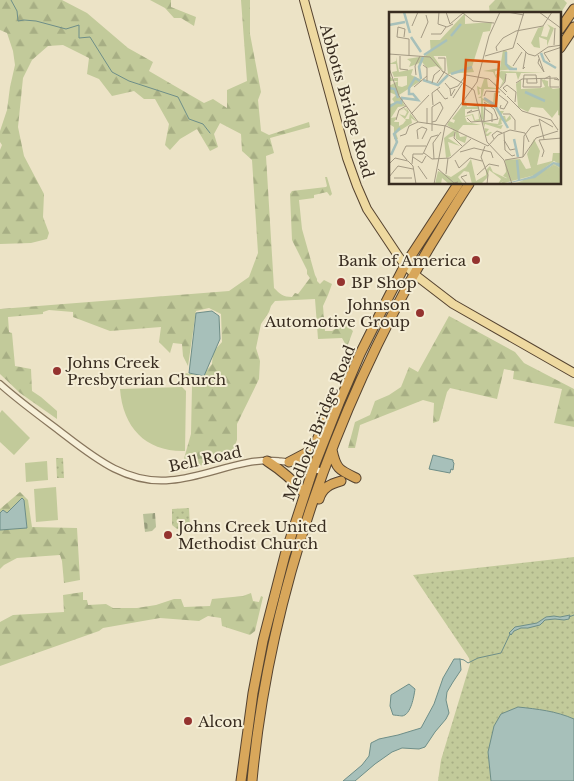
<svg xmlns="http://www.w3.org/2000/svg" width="574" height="781" font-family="'Libre Baskerville',serif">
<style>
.grass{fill:url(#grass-dots)}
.forest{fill:url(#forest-firs)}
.cemetery{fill:url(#cemetery-stones)}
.pitch{fill:#c2ca9a}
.water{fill:#a7c0ba;stroke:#6e8e88}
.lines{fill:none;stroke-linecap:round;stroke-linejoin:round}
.stream{stroke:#6e8e88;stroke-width:1}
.minor-casing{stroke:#87755c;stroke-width:8}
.major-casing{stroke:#554330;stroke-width:10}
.highway-casing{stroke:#554330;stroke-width:11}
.minor{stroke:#f7f0d9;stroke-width:5.5}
.major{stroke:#eed9a0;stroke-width:8}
.highway{stroke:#d8a75b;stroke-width:9}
.poi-dot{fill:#94332f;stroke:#f4edd5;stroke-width:2}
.labels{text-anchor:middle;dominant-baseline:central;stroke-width:4;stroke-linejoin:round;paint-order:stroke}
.street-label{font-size:15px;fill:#382c20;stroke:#f4edd5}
.poi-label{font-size:15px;fill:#382c20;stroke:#f4edd5;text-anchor:start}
.inset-river{fill:none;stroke:#a7c0ba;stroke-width:2.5}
.inset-road{fill:none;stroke:#a49a84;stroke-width:1}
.view{fill:#d6540e;fill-opacity:0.15;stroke:#d6540e;stroke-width:2.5}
.inset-edge{fill:none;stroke:#382c20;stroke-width:2.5}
</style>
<defs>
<pattern id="grass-dots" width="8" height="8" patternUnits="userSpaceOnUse" patternTransform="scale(1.25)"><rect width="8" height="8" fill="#c2ca9a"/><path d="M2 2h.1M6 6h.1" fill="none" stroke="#a7ae84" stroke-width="1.8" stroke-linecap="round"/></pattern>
<pattern id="forest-firs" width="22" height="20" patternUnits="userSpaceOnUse" patternTransform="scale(1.25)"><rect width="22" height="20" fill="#c2ca9a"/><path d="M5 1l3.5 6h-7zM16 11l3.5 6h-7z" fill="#a7ae84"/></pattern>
<pattern id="cemetery-stones" width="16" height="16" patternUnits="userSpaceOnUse" patternTransform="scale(1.25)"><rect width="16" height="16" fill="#b9c099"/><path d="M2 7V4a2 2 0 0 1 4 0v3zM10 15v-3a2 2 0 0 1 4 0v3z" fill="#979c7c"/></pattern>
</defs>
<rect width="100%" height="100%" fill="#ece3c6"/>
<!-- grass -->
<path class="grass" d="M56,458h7l1,20h-7z
M189,508l1,20 -13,1 -5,-4v-16z
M574,557v224h-136l3,-21 29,-96 -1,-6 -56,-83z"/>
<!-- forest -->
<path class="forest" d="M0,0h62l25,13 41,35 25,14 -4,9 55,32 9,-4 14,9v-18l20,-9 -6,-81h9v34l11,58 -3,8 3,31 8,4 40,-13 1,5 -40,11 4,15 -8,3 8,132c6,6 9,9 18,9l3,-4 3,1 12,-16 -3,-4v-4l-15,-30 -2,-46 2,-3 34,-4 1,-1 -2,-9h2l5,17 -2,2 -3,-4 -13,3v3l-15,2 3,29 13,46 2,4v2l3,3 4,-4 8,4 -4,11 -5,11 2,25h7l5,-3 -3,-8 5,-2 14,13 -6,16 -5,-9 -24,1 -3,-40 -40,2 -4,5 -2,6 -8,12 -5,24 4,13 -1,18 -22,45v16l-3,8v9l-47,12 -4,-7 8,-28 1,-48 -8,-3 -5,-11 23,4 10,-12 1,-12 9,-10 -1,-28 -12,-6 -13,3 -8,55 -5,-10 -1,-12 -9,-1 -3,10 -11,-11 2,-15 -51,4 -37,-14v-5l-24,-2 -6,2v2l-35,3 1,15 3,1 3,33 16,3 1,22 9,6 16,14v8l-37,-26 -20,-19v-65l229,-18 20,-14 9,-24 -6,-93 -10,-9 -1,-17 -21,-11 -6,11 4,13 -8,4 -13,-22 -17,10 -10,11 -5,-5 4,-21 -14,-25h-11l-10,-8 -22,5 -13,-17 -12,-5 2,-16 -26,-13 -15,1 -16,14 -9,18 -5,49 6,29 20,38 -1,23 6,16 -2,6 -16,4 -31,1v-94l2,-5 -2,-3v-11l7,-21 3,-23 5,-22 -2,-14 -6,-18 -7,-3z
M150,0h21v7l25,10 -2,9 -13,-8h-7l-9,-10z
M495,0h69l3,3 -7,11h-70l-1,-8z
M449,316l66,36 9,11 50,26v38l-20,-4 8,-34 -49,-10 1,-8 -10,-2 -7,30 -47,-11 -3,4 -8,29 -6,2 1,-20 -11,-3 -63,25 -5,23h-7l7,-26 15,-7 5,-14 14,-6 12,-8 8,-20 9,5z
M20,492l8,8 4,27 45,1 3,52 -16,3 -2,-22 -2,-6 -43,3 -13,7 -4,4v-60z
M83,592v8h4l1,5 18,-1 7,4h24l19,-3 18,-6h7l3,8 26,-1 2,-7 31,-3 8,-3 2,8 6,1 2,-6 2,1 -8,34 -5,4 -28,-9 -1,-8 -13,-2 -9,5 -39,-3 -57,10 -4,3 -99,35v-44l13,-7 51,-3 -1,-17z"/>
<!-- cemetery -->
<path class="cemetery" d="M155,513l1,14 -4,4 -7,1 -2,-18z"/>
<!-- pitch -->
<path class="pitch" d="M182,387l4,4 -1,60c-39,1 -62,-23 -65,-62z
M2,410l28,28 -16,17 -14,-13v-29z
M47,461l1,19 -22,2 -1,-19z
M56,487l2,33 -22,2 -2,-33z"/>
<!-- water -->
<path class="water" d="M212,311l7,5 1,23 -16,37 -15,-3 7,-60z
M433,455l20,5v2l1,1 -1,7 -2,-1 -1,4 -21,-4z
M22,498l2,2 3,28 -27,2v-17l3,-3 4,3z
M570,615l-1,4 -5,1 -9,-1 -10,1 -5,5 -12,3h-7l-7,3 -3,4 -2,-2 6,-6 22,-4 9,-6 8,-1 6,1z
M454,659h6l1,11 -8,12 -6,10 -1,8 3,13 -3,6 -11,13 -10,15 -6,2 -17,-1 -10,4 -17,12 -20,17h-12l19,-16 7,-9 2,-13 8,-4 19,-4 23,-7 13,-24 9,-26z
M409,684l6,5c-1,7 -4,26 -13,27 0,0 -8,-1 -9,-1l-3,-9 1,-11z
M518,707c19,2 38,4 56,12v62h-83l-3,-29 6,-26 7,-12z"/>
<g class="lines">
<!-- stream -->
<path class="stream" d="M11,0l6,11 1,10 6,-1 12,1 30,8 13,-4v13l11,-1 22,35 17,9 49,16 11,22 14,5 7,9
M569,617l5,-2
M460,659l4,1 4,3 10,-5 23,-5 9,-19"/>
<!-- minor casing -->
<g class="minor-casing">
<path id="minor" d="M0,384c18,16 37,30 57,45 34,26 68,56 114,51 37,-3 71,-23 108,-19 16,1 30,6 44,11"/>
</g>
<!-- major casing -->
<g class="major-casing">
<path id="major" d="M304,0l43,158 10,28 10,23 32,48 6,8 9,9 39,30 121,69"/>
</g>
<!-- highway casing -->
<g class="highway-casing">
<path id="highway" d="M560,29l14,-20
M560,48l14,-21
M332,450c4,19 7,20 24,28
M267,461c14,9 26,19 38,33
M289,462l19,-10 7,-7 14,-34
M319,499c3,-11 11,-15 22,-18
M241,781l12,-88 10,-52 22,-86 28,-86 26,-66 21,-49 27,-54 18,-35 53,-81
M252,781c17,-186 83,-372 177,-533 13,-21 26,-43 40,-64"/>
</g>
<!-- minor -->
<use href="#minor" class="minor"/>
<!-- major -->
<use href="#major" class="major"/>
<!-- highway -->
<use href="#highway" class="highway"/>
</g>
<!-- markers -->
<g class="poi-dot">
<circle cx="476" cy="260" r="5"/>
<circle cx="341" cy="282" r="5"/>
<circle cx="420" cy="313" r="5"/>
<circle cx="57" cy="371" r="5"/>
<circle cx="168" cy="535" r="5"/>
<circle cx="188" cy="721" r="5"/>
</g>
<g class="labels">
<!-- street labels -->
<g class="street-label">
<text transform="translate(347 101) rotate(74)">Abbotts Bridge Road</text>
<text transform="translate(319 423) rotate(-68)">Medlock Bridge Road</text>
<text transform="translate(205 459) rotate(-12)">Bell Road</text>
</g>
<!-- poi labels -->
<g class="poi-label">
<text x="466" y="260" text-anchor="end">Bank of America</text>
<text x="351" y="282">BP Shop</text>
<text x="410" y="304" text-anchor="end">Johnson<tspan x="410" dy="17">Automotive Group</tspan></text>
<text x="67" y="362">Johns Creek<tspan x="67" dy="17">Presbyterian Church</tspan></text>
<text x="178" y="526">Johns Creek United<tspan x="178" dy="17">Methodist Church</tspan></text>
<text x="198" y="721">Alcon</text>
</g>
</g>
<!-- overview -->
<g transform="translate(389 12)">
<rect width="172" height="172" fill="#ece3c6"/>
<path d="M76,1v11l27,-2 -2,9 -7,1 -8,25 -3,10 2,5 -26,2 -2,-18h-15l-1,-16h10zM82,147l5,22 10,-6v-5l4,-4 3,6 15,7 -10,5 3,-5 -12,-9 -1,7 -7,7h-9l-3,-12 -5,-1 -6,6 5,7h-14l-7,-6 -1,6h-6l3,-13 13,6 15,-10zM166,153l6,4v15h-9l-3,-5 -30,3z" fill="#c2ca9a"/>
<path d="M158,12l7,4 -7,18v-6l-8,-3 1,11 -6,-1 -3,-4 7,-15 6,-2 -3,10 6,1 3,-9zM114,38l4,1 -1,12 9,6 -20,2v4l6,-4 43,2h-23l-3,7 -2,-7h-10l-1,8 -5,6 3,-6 -4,-5 -3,2 -3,-6 -10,-1 17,-3zM41,39l13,19 -7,-4 -9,2 -5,-6 -13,5 2,-5 -4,-3 18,-3zM7,45l3,15 14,-3 -2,6 11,5 -23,15 6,11 -7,1 -7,11 6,-1 -3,5h5v4l4,-2 3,-4 -7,-6 6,2 2,-4 -3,-3 -5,2 6,-3 2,3 -1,-4 3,5 -4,7h4l1,-6 7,9 -6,-4 1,5 -16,10 2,6h-4v-12l-5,-3v-20l6,-1 -3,-4 4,-4 -7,-3v-6l9,-5h-9v-5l5,4v-2h4v8l4,1 5,-2v-9l-13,1 -2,-5 5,-1 -1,-7h-7l7,-3zM95,67h3l1,8 8,1 -2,-6 6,7h-16l-2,9 11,6 1,-11h4l-3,10 4,8h5l-3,5h4l1,4 4,-5 1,4 -6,4 -4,-3 1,4 -5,2 6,-1 -2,4 -16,-5 -1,4 5,1 -3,4 1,1 3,-2h2l-4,4h-2l-3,-14 15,2 2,-7 -5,-9 -12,-8 1,21 -3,-3v-20h-3l3,-2v-7h-2l1,5 -2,1 -1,-9 4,2zM152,67l7,2v5l5,3 7,-1 1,-3v31l-3,-1v-5l-6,8 -9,-10 -12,-1 -3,5 -10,-5 -2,-23 5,-4v9l20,-1 4,-1zM77,89l1,6 11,-1 1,3h-14v7l8,-2 2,6 4,-1 -1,-8 3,10h-7l-2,-6 -7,2 2,5 14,3h-18l-5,6 2,6 7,-1 -2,7 -9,-4 -1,-9 -1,6 -6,2 12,8 -12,-4 3,14 -5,2 -2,-20 10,-8 -7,-5 2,-4 5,2 1,-3 -3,-1zM145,127l6,12 -3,14 15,-4 1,-8h8v12l-7,-4 -19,14 -35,9 7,-6 -4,-2 3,-4 -1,-12 15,-1 6,10 5,-1 -4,-14zM165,152l3,1 4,3v1l-6,-4 -9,6 6,13h-40l23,-6z" fill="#c2ca9a"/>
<path d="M164,150l7,1 1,5 -7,-4 -19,14 -31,6 28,-8z" fill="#a7c0ba"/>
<path class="inset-river" d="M15,0l6,21M0,13l16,-3M62,24l10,-12M22,25l10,15M117,40v12l4,5h7M152,41l3,8 12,7M35,43l23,-15M62,62l21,-7M32,67l-2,-12 4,-10M34,68l15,5 10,-10M0,76l6,1 3,9M136,80l20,9M95,86l11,7 13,23M0,95l8,-5 4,1 1,-5 16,2 -5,-6h-4v-6l6,-10 5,3M125,127l4,18M2,143l6,-13 -3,-8 6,-6M128,148l2,20"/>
<path class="inset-road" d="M50,0l-1,12 9,3 6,-3M57,0l4,12 13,-11 10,8 21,2M118,0l17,3M150,0l23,17M23,14l6,-14M42,22h10l5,-7M15,25l1,-8 -7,-2 -1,10 12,2v17M32,26l7,-16 -2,-7M128,31l11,11 7,2 13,-9 14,-2M165,33l1,-17M108,39l-1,-4 7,-9 13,-7 27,-5 9,-14M0,42l41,3 14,16M149,43l6,17 -6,-9 1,-4M11,44v13l8,1M96,44l28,-8 11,-36M161,50l-6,-9 18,-6M34,53l4,3v13M124,54l9,-14M136,55l-2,2 3,-17M0,56l10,28 19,26 28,4 42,20 10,-11 12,-5 15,3 4,9M53,59l32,19 13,52 17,18 8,24M27,63l-1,-9 5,-10M138,67v4h10l-1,-8h-12l-1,12h18v-8M155,67l6,-3v11h9M43,71l2,-8 6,-5M48,71l8,-12v-13h-7M56,71l5,6 8,-3M127,71l6,-4 35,-1 2,2 -5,-1M69,74l8,-11 23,4 17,16M25,75l13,-11M111,76l5,-6 1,-8M48,77l8,10 3,-1M61,77l1,7 4,-7M118,80l-4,-4 4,-3 9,7 -1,10M110,83l9,7 -4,7 -4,-1 1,-3M95,84l2,-5 14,1M118,84l15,15 29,9 7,10M64,86l9,-14M44,93l-1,-12 8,-6M95,96l8,6v8M83,98l-5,3 12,-3M22,102l18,-19M114,102h7l5,6v10M78,106l4,4 13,-1 1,-18M150,107l5,20M150,107l14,8M7,108l3,-10 7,-4M93,110l16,-3 -4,-10 -10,-7M38,112v-16M43,119v-24l8,-5 3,6 -7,13 -4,1M66,120l-1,6 8,8M115,121l1,17 7,6 3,-1M11,124l6,-2 3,-8 9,-4M29,127l-1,-9 5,-3 5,2 -5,10M105,127l-2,-4 5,-4 5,2M115,128l6,10 5,-1M17,134h20M17,134l-4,8 5,6M96,134l-4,11 7,18 -1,9M71,140l14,-4 17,4 2,6M35,141l8,6 18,-1 21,-19M24,145l9,6 4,-7M134,145l1,-21 7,-9 8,-2M153,145l2,-6 -5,-11 23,-2M45,147l-1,-16 8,-11M66,148l4,8 11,-10 12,3M116,148l18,-3 13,-19 22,-7M0,152l6,-6 13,3 5,5 3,18M23,152l1,-10h10l8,-17 7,-2M29,154l9,13M49,157l16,14 4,-1M57,162l2,-16M88,163l12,-11 10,2M0,165l9,-11 15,3M5,166h18M45,172l11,-58 32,-44 12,-46 11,-24M78,172l-6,-7 6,-2"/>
<path class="view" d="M77,48l33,2 -3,44 -33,-2z"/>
<rect width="172" height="172" class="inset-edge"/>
</g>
</svg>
